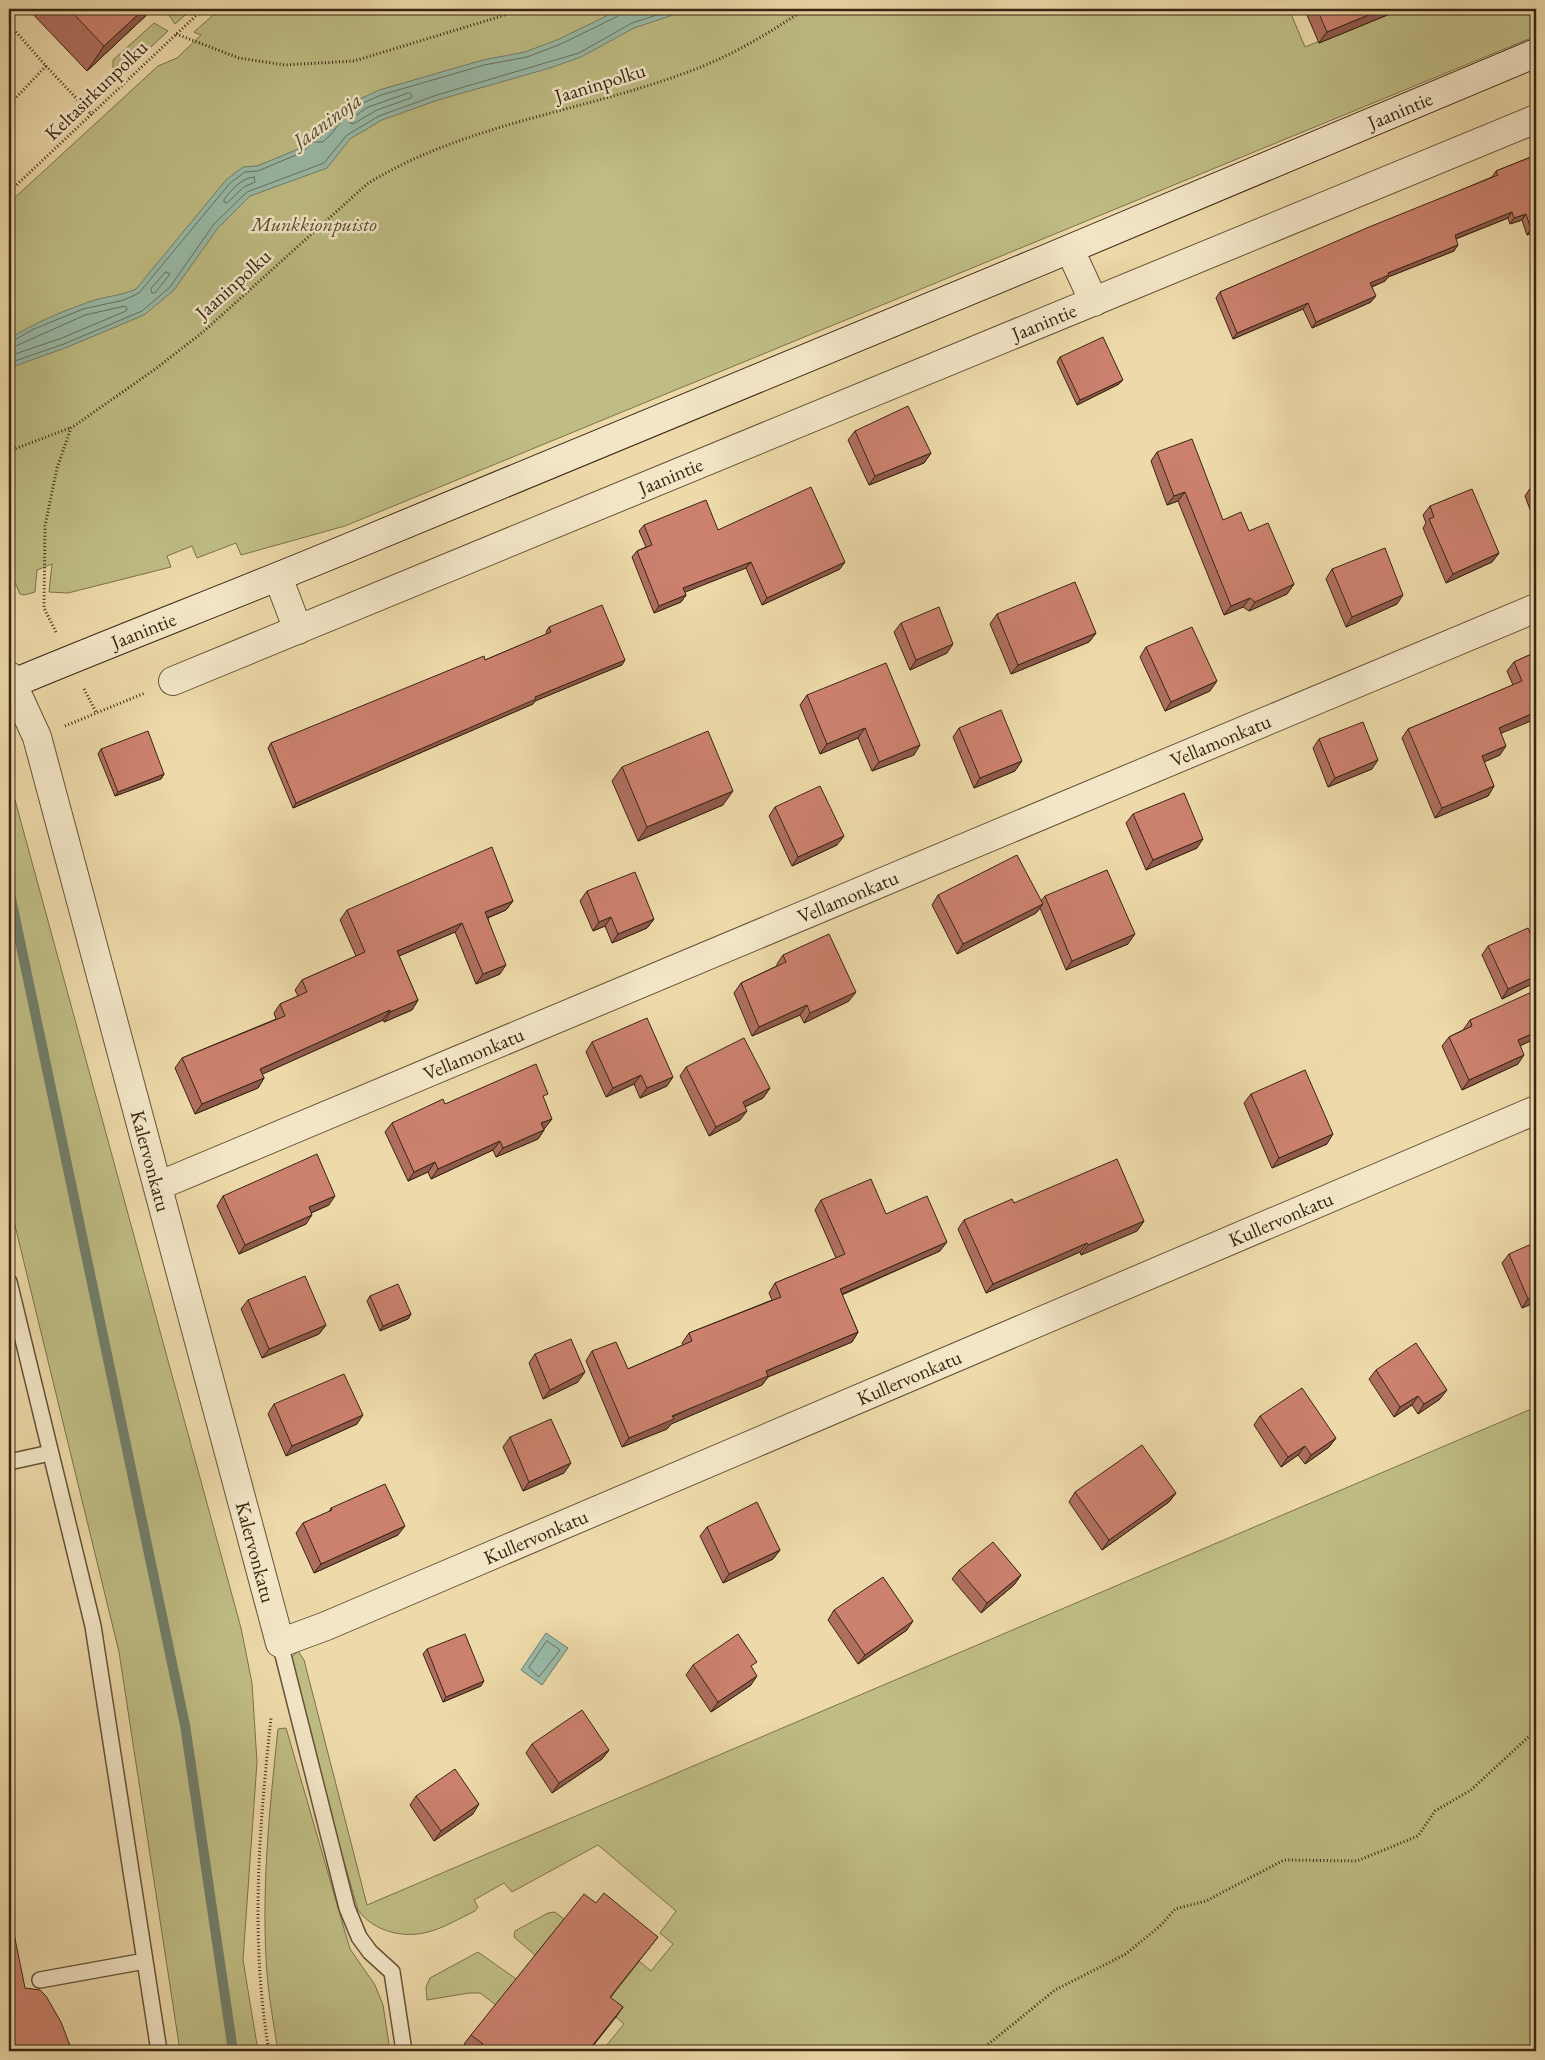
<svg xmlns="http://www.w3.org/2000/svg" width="1545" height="2060" font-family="'EB Garamond',serif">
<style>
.green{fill:#bfbd84;stroke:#7c724c}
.water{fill:#99baa8;stroke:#727f6c}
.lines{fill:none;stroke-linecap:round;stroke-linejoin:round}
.shore{stroke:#68705e;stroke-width:1}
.stream{stroke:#727f6c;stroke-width:10}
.service-casing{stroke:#655338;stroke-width:18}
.minor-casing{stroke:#655338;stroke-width:30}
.secondary-casing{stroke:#382613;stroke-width:30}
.path{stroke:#382613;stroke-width:3;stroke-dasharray:1 2.5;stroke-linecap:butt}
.service{stroke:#f3e6c7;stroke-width:15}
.minor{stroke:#f3e6c7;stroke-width:28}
.secondary{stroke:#f3e6c7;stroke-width:28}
.wall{fill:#af6f5f;stroke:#382613}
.shaded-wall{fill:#8f5a4d;stroke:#382613}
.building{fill:#cc816e;stroke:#382613}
.labels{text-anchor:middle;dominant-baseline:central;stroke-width:5;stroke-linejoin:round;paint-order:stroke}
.street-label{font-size:20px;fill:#382613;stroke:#f3e6c7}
.park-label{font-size:20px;font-style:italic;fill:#5a4c2f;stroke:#f3e6c7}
.water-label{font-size:21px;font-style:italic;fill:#504b38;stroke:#f3e6c7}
</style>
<rect width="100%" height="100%" fill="#edd9a9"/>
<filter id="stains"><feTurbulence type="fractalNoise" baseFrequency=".004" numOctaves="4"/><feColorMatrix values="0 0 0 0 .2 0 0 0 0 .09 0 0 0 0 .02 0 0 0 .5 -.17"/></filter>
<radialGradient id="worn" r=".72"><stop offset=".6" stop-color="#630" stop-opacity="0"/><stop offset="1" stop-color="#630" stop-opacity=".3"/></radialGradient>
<!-- green -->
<path class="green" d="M169,9h23l-17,15 -7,-10z
M220,9h1069l16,38 94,-38h137v27l-1191,490 -104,29 -5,-12 -39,15 -5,-12 -25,10 4,11 -103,26 -19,-1 3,-28 -15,6 -2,22 -11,3 -4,-1 -11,-25v-366l149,-137 19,-8 24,-23 -7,-3z
M154,23l14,8 -47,44 -8,-7v-8z
M15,800l226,828 11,55 5,79 -14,198 15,91h-78l-61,-399 -110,-451v-397z
M1536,1407v644h-934l22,-27 -21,-18 36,-45 12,10 22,-27 -13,-11 16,-22 -78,-66 -86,47 -8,-9 -30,17 4,7 -3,4c-15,7 -31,17 -47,21 -25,7 -55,-1 -70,-22l-64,-220 -3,-32 7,-7 6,9 63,245z
M286,1728l64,221 25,36 8,20 7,46h-112c-5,-31 -11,-63 -12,-94 -4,-76 4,-153 12,-228z
M555,1912l9,7 -29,36 -21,-18 1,-6 33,-18z
M478,1952l51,36 -21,26 -28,-21h-11l-42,7 -1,-13 4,-9z"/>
<!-- water -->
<path class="water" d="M621,9h84l-9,4 -14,-1 -48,16 -53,29 -31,11 -112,32 -56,20 -32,19 -23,29 -77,28 -32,32 -44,62 -30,25 -79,33 -56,20v-29c27,-17 56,-29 86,-39 14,-4 28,-5 41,-11l90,-109 17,-13 14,-1 44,-18 8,-13 11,3 19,-24 21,-15 19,-9 104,-30 42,-8 34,-13z
M546,1633l22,15 -26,37 -21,-15z"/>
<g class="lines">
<!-- shore -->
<path class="shore" d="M409,93l3,2 -1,3 -34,12 -24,14 -3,-1v-3l16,-12z
M254,177l1,5 -11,5 -17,16 -3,-1v-3c8,-9 17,-21 30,-22z
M166,272l4,2 -15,19h-3l-1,-4z
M9,343l25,-14 49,-20 41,-9 15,-7 91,-110 15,-11 13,-1 45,-19 9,-10h11l10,-10 10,-14 20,-15 18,-8 103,-30 43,-8 34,-13 57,-28 4,-7
M9,349l76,-34 40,-9 2,2 -1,3 -64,27 -53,18
M9,363l55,-19 78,-33 28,-24 44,-63 33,-32 77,-29 23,-28 32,-19 58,-21 142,-42 53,-30 44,-14
M547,1641l13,9 -21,27 -10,-9z"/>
<!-- stream -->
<path class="stream" d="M9,889l176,836 48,326"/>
<!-- service casing -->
<g class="service-casing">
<path id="service" d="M9,1282l84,344 66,425
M9,1462l41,-9
M280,1643l67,265 12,29 11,15 22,20 12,79
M40,1980l105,-19"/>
</g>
<!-- minor casing -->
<g class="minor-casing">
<g id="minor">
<path d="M1070,250l24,52"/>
<path d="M278,577l20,53"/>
<path id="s1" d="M9,676l28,61 243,906 46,-17 1210,-516"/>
<path id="s2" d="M173,681l1363,-562"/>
<path id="s3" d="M158,1186l1378,-578"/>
</g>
</g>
<!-- secondary casing -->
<g class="secondary-casing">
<g id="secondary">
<path id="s4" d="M9,685c115,-48 231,-92 346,-140 395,-162 788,-326 1181,-492"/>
</g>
</g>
<!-- path -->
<path class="path" d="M9,24l37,42 -37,39
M176,34l63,24 46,7 69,-4 148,-45 15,-7
M46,66l46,49
M9,192l194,-183
M9,451l61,-23
M56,632l-12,-24 1,-82 12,-58 14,-40 83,-58 49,-38 164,-148c97,-60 213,-72 318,-111 43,-15 83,-39 120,-64
M84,689l12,23
M65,726l80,-33
M269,2051c-19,-110 -10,-222 2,-333
M980,2051l75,-61 71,-36 35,-29 14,-16 31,-8 78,-41 73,1 61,-25 17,-25 36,-21 65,-60"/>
<!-- service -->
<use href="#service" class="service"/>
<!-- minor -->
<use href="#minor" class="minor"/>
<!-- secondary -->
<use href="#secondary" class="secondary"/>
</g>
<!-- wall -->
<path class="wall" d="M28,9h125l-66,62z
M1312,9h90l-83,34 -12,-28z
M1536,155v76l-9,4 -5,-15 -12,4 -2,-6 -52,21 -2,12 -66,26 -3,4 -13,6 -1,15 -59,26 -9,-19 -70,30 -17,-41 4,-6 272,-115 4,-6z
M1060,357l63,23 -4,4 -42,21 -20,-43z
M855,431l76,22 -7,10 -55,22 -21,-45z
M1157,452l66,68 26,11 45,53 -7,10 -38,17 -6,-4 -19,8 -46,-114 -11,4 -16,-44z
M1536,485v41l-11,-30 6,-9z
M1430,506l69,47 -7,9 -46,21 -23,-55 3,-5 -3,-8z
M644,525l74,5 122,39 -78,36 -16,-37 -62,24 2,3 -5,7 -27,11 -22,-56 5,-6 9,-4 -7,-16z
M1332,569l65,35 -51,23 -20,-48z
M997,614l99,19 -7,9 -78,32 -21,-50z
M901,623l46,30 -37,17 -16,-38z
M549,627l73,38 -87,36 -2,3 -240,104 -25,-60 3,-5 214,-83 62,-26 -1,-2z
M1146,647l64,44 -45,20 -25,-54z
M1536,652l-35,82 -1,21 -16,7 10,24 -6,10 -53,22 -33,-80 6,-9 105,-44 -6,-14 7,-9z
M807,695l107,60 -42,16 -14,-33 -38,16 -20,-49z
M959,728l56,43 -41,17 -21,-51z
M1319,739l53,30 -44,18 -15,-39z
M101,749l63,25 -3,5 -46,17 -17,-42z
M622,767l101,38 -85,36 -26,-60z
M775,807l62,38 -45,21 -23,-50z
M1133,814l64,34 -51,22 -20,-47z
M587,891l67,28 -7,9 -35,15 -7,-17 -12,5 -13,-30z
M938,895l103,6 4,-5 83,48 -62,26 -26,-62 -4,5 -79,41 -25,-49z
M513,901l-7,9 -18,8 12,56 -24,10 -21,-52 -56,24 19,44 -6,10 -28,12 -1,-2 -121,54 2,4 -6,10 -63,26 -20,-46 7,-10 94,-39 -2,-6 6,-9 18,-8 -3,-6 7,-10 54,-24 -16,-36 7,-10z
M1488,946l48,36 -34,17 -20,-44z
M783,955l66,46 -45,22 -4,-8 -48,21 -18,-43 7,-10 36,-17v-2z
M1536,997v41l-16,8 -2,18 -56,26 -20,-44 7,-9 14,-7 7,-10z
M592,1042l75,44 -27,12 -6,-14 -28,13 -20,-45z
M686,1067l84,21 -7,10 -18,9 -5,13 -31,16 -29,-60z
M1251,1094l76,50 -55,24 -28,-65z
M544,1100l1,28 -1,1v1l-6,9 -42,18 -3,-7 -62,29 -3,-7 -20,9 -23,-49 7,-9 53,-19z
M223,1196l106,9 -18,8 -5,11 -67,30 -22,-48z
M821,1200l65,14 54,37 -98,44 16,37 -6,10 -84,35 -6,8 -91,39 -4,5 -45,18 -36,-86 6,-10 36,18 55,-24 -1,-2 7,-10 83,-33 -3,-7 6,-10 61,-25 -21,-48z
M1014,1203l130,18 -7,10 -56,24 -1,-3 -94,41 -28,-64 6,-9z
M1509,1254l27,48 -14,6 -20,-45z
M370,1296l41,18 -3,5 -28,12 -13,-30z
M248,1300l78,25 -7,9 -57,24 -21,-49z
M535,1354l43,28 -35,17 -14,-36z
M1376,1370l64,29 -22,15 -6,-9 -18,12 -25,-38z
M274,1404l83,20 -71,32 -18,-42z
M1260,1416l76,22 -7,9 -24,17 -7,-9 -17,12 -27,-42z
M510,1437l54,36 -41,18 -20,-44z
M1075,1492l101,1 -7,9 -67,48 -33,-48z
M331,1508l67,27 -84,38 -18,-40 7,-10 26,-11z
M707,1527l73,23 -7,9 -50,24 -23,-47z
M959,1570l62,5 -7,10 -33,28 -29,-34z
M834,1610l73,20 -49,34 -30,-44z
M427,1649l54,37 -38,16 -20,-48z
M693,1665l60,4 -2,16 -40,27 -25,-37z
M532,1744l77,6 -7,9 -50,34 -26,-40z
M416,1796l57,18 -39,27 -24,-36z
M596,1903l62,34 -48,61 13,9 -34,44h-116l-9,-7 7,-9z"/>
<!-- shaded-wall -->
<path class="shaded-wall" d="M144,9h9l-66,62 17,-25z
M1383,9h19l-83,34 8,-11z
M1512,212l-4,6 -58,23 5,-6z
M1526,214l-4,6 -12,4 4,-6z
M1536,227v4l-9,4 4,-6z
M1458,245l-4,6 -66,26 -3,4 -19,8 4,-6 18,-10z
M1376,296l-5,6 -59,26 4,-6z
M1308,303l-5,6 -70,30 4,-6z
M1123,380l-4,4 -42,21 3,-5z
M931,453l-7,10 -55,22 6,-9z
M1185,492l-7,9 -11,4 7,-9z
M1499,553l-7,9 -46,21 7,-9z
M751,562l-5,6 -68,27 5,-7z
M845,562l-5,7 -78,36 5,-7z
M1294,584l-7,10 -38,17 6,-9z
M686,595l-5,7 -27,11 5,-7z
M1403,595l-6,9 -51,23 6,-10z
M1250,598l-7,9 -19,8 7,-9z
M1096,633l-7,9 -78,32 7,-9z
M953,644l-6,9 -37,17 6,-10z
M625,660l-3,5 -87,36 -2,3 -240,104 3,-5 239,-106z
M1217,681l-7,10 -45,20 6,-9z
M1536,712v7l-44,18 7,-9z
M865,728l-7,10 -38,16 7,-10z
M920,745l-6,10 -42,16 7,-9z
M1506,746l-6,9 -25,11 7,-10z
M1378,760l-6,9 -44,18 7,-9z
M1022,761l-7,10 -41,17 6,-10z
M164,774l-3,5 -46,17 3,-4z
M1494,786l-6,10 -53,22 7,-10z
M733,791l-10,14 -85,36 9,-14z
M844,836l-7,9 -45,21 6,-9z
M1203,839l-6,9 -51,22 7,-10z
M513,901l-7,9 -27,11 6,-9z
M1043,904l-7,9 -79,41 6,-10z
M611,917l-6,9 -12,5 6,-9z
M654,919l-7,9 -35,15 6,-9z
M462,923l-7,9 -65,28 7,-9z
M1135,934l-7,10 -62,26 6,-9z
M506,965l-6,9 -24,10 7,-10z
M1536,976v6l-34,17 6,-10z
M856,992l-7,9 -45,22 6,-10z
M418,1000l-6,10 -28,12 6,-10z
M807,1005l-7,10 -48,21 7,-9z
M390,1010l-7,10 -129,58 6,-9z
M1536,1032v6l-25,12 7,-10z
M1524,1055l-6,9 -56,26 7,-10z
M641,1075l-7,9 -28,13 7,-9z
M673,1077l-6,9 -27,12 7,-10z
M264,1078l-6,10 -63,26 7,-10z
M770,1088l-7,10 -27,13 7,-9z
M747,1111l-7,9 -31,16 7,-9z
M552,1119l-7,9 -11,5 7,-10z
M544,1130l-6,9 -42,18 7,-9z
M1333,1134l-6,10 -55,24 7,-10z
M500,1141l-7,9 -62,29 7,-10z
M435,1162l-7,10 -20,9 6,-9z
M335,1196l-6,9 -27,12 7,-10z
M312,1215l-6,9 -67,30 6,-9z
M1144,1221l-7,10 -56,24 7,-10z
M947,1242l-7,9 -107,47 7,-9z
M1087,1243l-7,9 -94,41 7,-9z
M1536,1296v6l-14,6 6,-9z
M411,1314l-3,5 -28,12 3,-5z
M326,1325l-7,9 -57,24 7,-9z
M858,1332l-6,10 -84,35 -6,8 -91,39 -4,5 -45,18 7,-9 137,-67z
M585,1372l-7,10 -35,17 7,-9z
M1447,1390l-7,9 -22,15 6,-10z
M1418,1396l-6,9 -18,12 6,-10z
M363,1415l-6,9 -71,32 6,-10z
M1336,1438l-7,9 -24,17 6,-9z
M1305,1446l-7,9 -17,12 7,-10z
M571,1463l-7,10 -41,18 6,-9z
M1176,1493l-7,9 -67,48 7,-10z
M405,1526l-7,9 -84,38 7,-9z
M780,1550l-7,9 -50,24 6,-9z
M1021,1575l-7,10 -33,28 6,-10z
M913,1621l-6,9 -49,34 7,-9z
M757,1676l-6,9 -40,27 7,-10z
M484,1681l-3,5 -38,16 3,-5z
M609,1750l-7,9 -50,34 7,-10z
M479,1804l-6,10 -39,27 7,-10z
M623,2007l-7,10 -27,34h-1z"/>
<!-- building -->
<path class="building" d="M69,9h75l-40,37z
M1317,9h66l-56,23z
M9,36l3,4 -3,3z
M1536,155v72l-5,2 -5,-15 -12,4 -2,-6 -57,23 3,10 -70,28 1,2 -19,8 6,13 -60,26 -8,-19 -71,30 -17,-41 149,-65 129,-52 -2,-4z
M1103,337l20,43 -43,20 -20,-43z
M908,406l23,47 -56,23 -20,-45z
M1192,439l31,81 18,-8 8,19 19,-8 26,61 -39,18 -5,-4 -19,8 -46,-114 -11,4 -17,-44z
M1536,485v14l-5,-12z
M811,487l34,75 -78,36 -16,-36 -68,26 3,7 -27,11 -22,-55 15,-6 -8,-20 62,-25 12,30z
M1472,489l27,64 -46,21 -24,-55 5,-2 -4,-11z
M1385,548l18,47 -51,22 -20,-48z
M1075,582l21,51 -78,32 -21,-51z
M602,605l23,55 -90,37 1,2 -240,104 -25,-60 213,-87 1,4 66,-28 -2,-5z
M939,607l14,37 -37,16 -15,-37z
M1192,627l25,54 -46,21 -25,-55z
M1536,652v60l-37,16 7,18 -24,10 12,30 -52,22 -34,-79 114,-48 -8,-19z
M886,663l34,82 -41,17 -14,-34 -38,16 -20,-49z
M1001,710l21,51 -42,17 -21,-50z
M1363,722l15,38 -43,18 -16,-39z
M148,731l16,43 -46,18 -17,-43z
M708,731l25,60 -86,36 -25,-60z
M820,786l24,50 -46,21 -23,-50z
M1184,793l19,46 -50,21 -20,-46z
M492,847l21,54 -28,11 21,53 -23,9 -21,-51 -65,28 21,49 -28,12v-2l-130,59 4,9 -62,26 -20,-46 103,-42 -5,-12 27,-12 -5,-12 63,-28 -18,-42z
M1017,855l26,49 -80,40 -25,-49z
M1107,870l28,64 -63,27 -27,-65z
M635,872l19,47 -36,15 -7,-17 -12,5 -12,-31z
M1528,928l8,19v29l-28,13 -20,-43z
M829,934l27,58 -46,21 -3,-8 -48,22 -18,-44 45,-21 -3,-7z
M1534,991l2,6v35l-18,8 6,15 -55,25 -20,-43 23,-11 -2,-6z
M647,1018l26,59 -26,11 -6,-13 -28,13 -21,-46z
M744,1038l26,50 -27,14 4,9 -31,16 -30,-60z
M536,1064l12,30 -5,2 9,23 -11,4 3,7 -41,18 -3,-7 -62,28 -3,-7 -21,10 -22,-49 51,-24 2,5z
M1305,1070l28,64 -54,24 -28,-64z
M317,1154l18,42 -26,11 3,8 -67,30 -22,-49z
M1117,1159l27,62 -56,24 -1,-2 -94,41 -29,-64 48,-21 2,4z
M871,1179l15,35 41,-18 20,46 -107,47 18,43 -92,39 2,5 -96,40 2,3 -45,19 -37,-87 24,-9 12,27 64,-28 -3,-8 92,-36 -6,-14 70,-29 -24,-54z
M1536,1242v54l-8,3 -19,-45z
M305,1276l21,49 -57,24 -21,-49z
M398,1284l13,30 -28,12 -13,-30z
M571,1339l14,33 -35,18 -15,-36z
M1416,1343l31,47 -23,14 -6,-8 -18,11 -24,-37z
M344,1374l19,41 -71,31 -18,-42z
M1302,1388l34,50 -25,17 -6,-9 -17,11 -28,-41z
M551,1419l20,44 -42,19 -19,-45z
M1142,1445l34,48 -67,47 -34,-48z
M385,1484l20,42 -84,38 -18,-41 29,-13 -1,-2z
M757,1502l23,48 -51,24 -22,-47z
M993,1542l28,33 -34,28 -28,-33z
M883,1577l30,44 -48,34 -31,-45z
M465,1634l19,47 -38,16 -19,-48z
M738,1634l19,28 -6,4 6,10 -39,26 -25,-37z
M582,1710l27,40 -50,33 -27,-39z
M455,1769l24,35 -38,27 -25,-35z
M604,1893l54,44 -48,60 13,10 -35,44h-110l5,-7 -12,-9 113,-141 12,9z
M9,1909l16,79 15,2 6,6 15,26 11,29h-63z"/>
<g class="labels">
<!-- street labels -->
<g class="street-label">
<text transform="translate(600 83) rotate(-17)">Jaaninpolku</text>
<text transform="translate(96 90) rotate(-44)">Keltasirkunpolku</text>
<text stroke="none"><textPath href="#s4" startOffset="1505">Jaanintie</textPath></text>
<text transform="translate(233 284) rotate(-42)">Jaaninpolku</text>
<text stroke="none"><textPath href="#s2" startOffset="942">Jaanintie</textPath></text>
<text stroke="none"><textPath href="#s2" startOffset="538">Jaanintie</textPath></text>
<text stroke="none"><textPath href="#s4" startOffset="145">Jaanintie</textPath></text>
<text stroke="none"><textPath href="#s3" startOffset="1152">Vellamonkatu</textPath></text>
<text stroke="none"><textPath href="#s3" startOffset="748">Vellamonkatu</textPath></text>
<text stroke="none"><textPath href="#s3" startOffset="342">Vellamonkatu</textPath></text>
<text stroke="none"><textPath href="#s1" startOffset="506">Kalervonkatu</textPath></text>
<text stroke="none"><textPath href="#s1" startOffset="2092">Kullervonkatu</textPath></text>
<text stroke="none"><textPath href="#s1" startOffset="1688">Kullervonkatu</textPath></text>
<text stroke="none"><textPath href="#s1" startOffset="1282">Kullervonkatu</textPath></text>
<text stroke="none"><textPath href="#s1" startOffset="911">Kalervonkatu</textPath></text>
</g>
<!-- park labels -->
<g class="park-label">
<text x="314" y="224">Munkkionpuisto</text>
</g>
<!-- water labels -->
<g class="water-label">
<text transform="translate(327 120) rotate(-36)">Jaaninoja</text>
</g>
</g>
<!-- margin -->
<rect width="1545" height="2060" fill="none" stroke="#edd9a9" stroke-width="30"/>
<rect x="10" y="10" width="1525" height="2040" fill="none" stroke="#382613" stroke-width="2.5"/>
<rect x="15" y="15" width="1515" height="2030" fill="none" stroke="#382613"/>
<rect width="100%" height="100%" filter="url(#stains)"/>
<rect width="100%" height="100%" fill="url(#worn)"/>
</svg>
